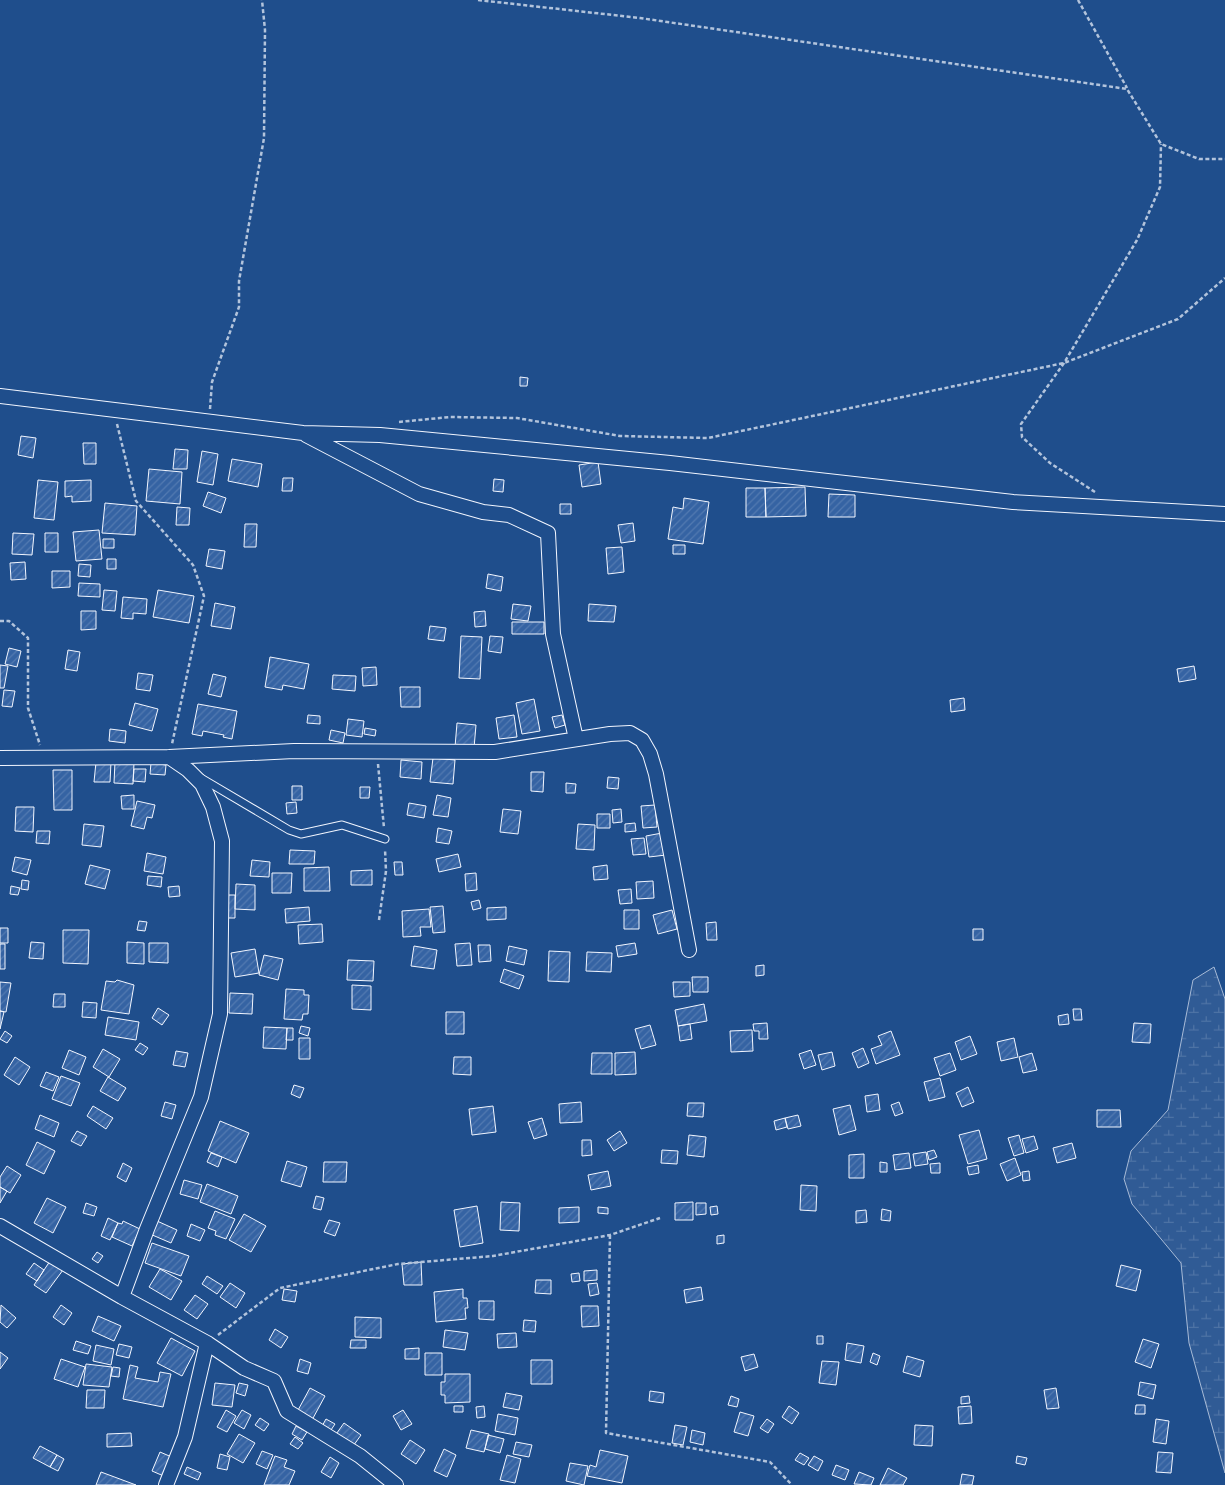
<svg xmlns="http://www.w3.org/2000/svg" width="1225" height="1485" font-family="Rubik,sans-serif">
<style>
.wetland{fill:url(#wetland-marsh);stroke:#a8bbd7}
.building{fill:url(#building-hatch);stroke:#f2f6ff}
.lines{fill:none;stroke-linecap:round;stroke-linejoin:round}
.service-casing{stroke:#f2f6ff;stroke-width:9}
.minor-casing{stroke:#f2f6ff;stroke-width:16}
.path{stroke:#b3c4dc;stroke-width:2.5;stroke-dasharray:4 2.5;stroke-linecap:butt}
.service{stroke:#1f4e8c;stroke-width:7}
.minor{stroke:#1f4e8c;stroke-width:14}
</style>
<defs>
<pattern id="wetland-marsh" width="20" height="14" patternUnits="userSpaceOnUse" patternTransform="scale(1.25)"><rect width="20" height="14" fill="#305b95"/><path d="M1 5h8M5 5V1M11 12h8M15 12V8" fill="none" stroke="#4e73a5"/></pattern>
<pattern id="building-hatch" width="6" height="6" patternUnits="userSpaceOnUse" patternTransform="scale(1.25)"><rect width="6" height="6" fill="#3563a3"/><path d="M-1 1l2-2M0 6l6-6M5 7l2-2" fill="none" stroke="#537ab1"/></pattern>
</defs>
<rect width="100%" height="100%" fill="#1f4e8c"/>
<!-- wetland -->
<path class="wetland" d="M1214,967l11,32v474l-36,-130 -8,-80 -49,-59 -8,-25 7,-28 37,-41 25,-130z"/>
<!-- building -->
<path class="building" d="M520,377l8,1 -1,8h-7z
M21,436l15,2 -3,20 -15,-3z
M83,443h13v21h-12z
M175,449l13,1 -1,19h-14z
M202,451l16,3 -5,31 -16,-3z
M232,459l30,5 -4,23 -30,-6z
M598,462l3,22 -19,3 -3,-22z
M149,469l33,3 -2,32 -34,-3z
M283,478h10l-1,13h-10z
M494,479l10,1 -1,12 -10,-1z
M38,480l20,2 -4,38 -20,-2z
M91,480v21l-19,1v-6l-7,1v-16z
M805,487l1,29 -40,1 -1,-29z
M746,488h19l1,29h-20z
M208,492l18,6 -5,15 -18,-7z
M829,494l26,1v22h-27z
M684,498l25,4 -6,42 -35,-5 5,-32 10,2z
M105,503l32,3 -2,29 -33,-2z
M560,504h11v10h-11z
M177,507l13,1 -1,17h-13z
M633,523l2,18 -14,2 -3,-18z
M245,524h12l-1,23h-12z
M99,530l3,29 -26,2 -3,-29z
M13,533l21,1 -2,21 -20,-1z
M45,533h13v19h-13z
M103,539h11v9h-11z
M673,545h12v9h-12z
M622,547l2,25 -16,2 -2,-26z
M209,549l16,2 -3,18 -16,-3z
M107,559h9v10h-9z
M25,562l1,17 -15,1 -1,-17z
M79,564l12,1 -1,12 -12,-1z
M52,571h18v16l-18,1z
M488,574l15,3 -2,14 -15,-3z
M79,583l21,1v13l-22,-1z
M104,590l13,1 -2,20 -13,-1z
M158,590l36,6 -5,27 -36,-6z
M123,597l24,2 -1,15 -13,-1v6l-12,-1z
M215,603l20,4 -4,22 -20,-3z
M513,604l18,2 -3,15 -17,-2z
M589,604l27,2 -2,16 -26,-1z
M81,611h15v18l-15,1z
M485,611l1,15 -11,1 -1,-15z
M512,622h32v12h-32z
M430,626l16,2 -2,13 -16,-2z
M461,636l21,1 -2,42 -21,-1z
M490,636l13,1 -2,16 -13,-2z
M9,648l12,3 -4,16 -12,-3z
M68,650l12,2 -3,19 -12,-2z
M270,657l39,7 -5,25 -21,-4 -1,5 -17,-3z
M0,665l8,1 -4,22h-4z
M1194,666l2,13 -17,3 -2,-13z
M376,667l1,18 -14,1 -1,-18z
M138,673l15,2 -3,16 -14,-2z
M213,674l13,3 -5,20 -13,-3z
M333,675l23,1 -1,15 -23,-2z
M400,687h20v20h-19z
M4,690l11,1 -3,16 -10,-1z
M964,698l1,12 -14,2 -1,-12z
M534,699l6,32 -18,3 -6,-31z
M135,703l23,6 -6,22 -23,-6z
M198,704l39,7 -5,28 -9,-2 1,-2 -21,-4 -1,5 -10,-2z
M308,715l12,1v8l-13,-1z
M514,715l3,22 -18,2 -3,-21z
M562,715l3,10 -10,3 -3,-11z
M348,719l16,2 -2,16 -16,-2z
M457,723l19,2 -2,23 -19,-1z
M365,728l11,2 -1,6 -11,-2z
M110,729l16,2 -1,12 -16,-2z
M331,730l14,3 -2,10 -14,-3z
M433,758l22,2 -2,24 -23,-2z
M401,760l21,2 -1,17 -21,-2z
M96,762h15l-1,20h-16z
M115,762l19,1 -1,21 -19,-1z
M151,763l15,2 -1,10 -15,-1z
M134,769h12l-1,13 -12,-1z
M53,770h19v40h-18z
M531,772h13l-1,20 -12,-1z
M608,777l11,1 -1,11 -11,-1z
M566,783l10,1 -1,9h-9z
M292,786h10v14h-10z
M360,787h10l-1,11h-9z
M134,795v14h-12l-1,-13z
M437,795l14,3 -3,19 -15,-2z
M137,801l18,4 -3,13 -5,-1 -3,12 -13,-3z
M296,802l1,11 -10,1 -1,-11z
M409,803l17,3 -2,12 -17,-3z
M655,805l2,22 -14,1 -2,-22z
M16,807h18l-1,25 -18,-1z
M503,809l18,2 -3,23 -18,-2z
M621,809l1,13 -9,1 -1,-13z
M597,814h13v14h-13z
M635,823l1,8 -11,1v-8z
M84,824l20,2 -3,21 -19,-2z
M578,824l17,1 -1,25 -18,-1z
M438,828l14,3 -3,13 -13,-2z
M37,831h13l-1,13 -13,-1z
M662,833l4,22 -17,2 -3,-21z
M644,838l2,16 -13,1 -2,-16z
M290,850l25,1 -1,13h-25z
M147,853l19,4 -3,17 -19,-3z
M458,854l3,13 -22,5 -3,-13z
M15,857l16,3 -4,15 -15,-4z
M252,860l18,2 -1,15 -19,-1z
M394,862h8l1,13h-8z
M90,865l20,5 -5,19 -20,-5z
M607,865l1,14 -14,1 -1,-13z
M329,867l1,24h-26v-23z
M372,870v15h-21v-14z
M272,873h20l-1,20h-19z
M476,873l1,17 -11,1 -1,-17z
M148,876l14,1 -1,10 -14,-2z
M22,880l7,1 -1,9 -7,-1z
M653,881l1,17 -17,1 -1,-17z
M236,884l19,1v25l-20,-1z
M11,886l9,2 -2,7 -8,-1z
M179,886l1,10 -11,1 -1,-10z
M631,889l1,14 -12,1 -2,-14z
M225,895h10v23h-11z
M479,900l2,8 -8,2 -2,-8z
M443,906l2,26 -12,1 -3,-26z
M309,907l1,14 -24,2 -1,-14z
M506,907v12l-19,1v-12z
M429,909l2,18h-11l1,9 -18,1 -1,-26z
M624,910h15v19h-15z
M672,910l5,19 -19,5 -5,-19z
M139,921l8,1 -2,9 -8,-1z
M716,922l1,18h-10l-1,-17z
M322,924l1,18 -24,2 -1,-19z
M0,928h8v15h-8z
M973,929h10v11h-10z
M63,930h26l-1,34 -25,-1z
M31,942l13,1 -1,16 -14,-1z
M127,942l17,1v21l-17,-1z
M149,943h19v20l-19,-1z
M470,943l2,22 -15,1 -2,-22z
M635,943l2,11 -19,3 -2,-11z
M0,944h5v25h-5z
M478,945h12l1,16 -12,1z
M414,946l23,4 -3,19 -23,-3z
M509,946l18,4 -3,15 -18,-4z
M255,949l4,24 -24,4 -4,-24z
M549,951l21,1 -1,30 -21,-1z
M587,952l25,1 -1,19 -25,-1z
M264,955l19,4 -5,21 -19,-5z
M348,960l26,1 -1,20 -26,-1z
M764,965v10l-8,1v-10z
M504,969l20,7 -5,13 -19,-7z
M692,977h16v15h-15z
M117,980l17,5 -5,29 -28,-4 5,-29 9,1z
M0,982l11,1 -5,29 -6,-1z
M673,982h17v14l-16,1z
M352,985l19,1v24l-19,-1z
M286,989l18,1v5h5l-1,19h-5l-1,6 -18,-1z
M230,993l23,1 -1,20 -23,-1z
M54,994h11v13h-12z
M83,1002l14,1 -1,15 -14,-1z
M704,1004l3,17 -29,5 -3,-16z
M158,1008l11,7 -7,10 -10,-7z
M1073,1009h8l1,11h-8z
M0,1011l4,1 -4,17z
M446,1012h18v22h-18z
M1068,1014l1,10 -10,1 -1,-9z
M108,1017l31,5 -3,18 -31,-5z
M767,1023l1,16h-9v-8h-5l-1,-7z
M1134,1023l17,1 -1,19 -18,-1z
M690,1024l2,15 -12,2 -2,-15z
M650,1025l6,20 -15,4 -6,-20z
M301,1026l9,2 -2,8 -9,-3z
M264,1027l23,1 -1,21 -23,-1z
M287,1028h6v12h-7z
M752,1030l1,21 -22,1 -1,-21z
M5,1031l7,5 -5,7 -7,-4z
M891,1031l9,24 -24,9 -5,-15 11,-4 -4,-9z
M970,1036l7,18 -16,6 -6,-18z
M299,1038h11v21h-11z
M1014,1038l4,19 -17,4 -4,-19z
M140,1043l8,5 -5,7 -8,-5z
M863,1048l6,15 -11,5 -6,-15z
M103,1049l17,10 -11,18 -16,-10z
M69,1050l17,7 -7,18 -17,-7z
M811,1050l5,15 -12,4 -5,-15z
M176,1051l12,2 -3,14 -12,-2z
M635,1052l1,22 -21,1v-22z
M832,1052l3,14 -13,4 -4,-15z
M592,1053h20v21h-21z
M950,1053l6,17 -16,6 -6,-18z
M1032,1053l5,17 -14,3 -4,-16z
M15,1057l15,10 -11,18 -15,-10z
M454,1057h17v18l-18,-1z
M46,1072l13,5 -6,14 -13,-5z
M61,1076l19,7 -9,23 -19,-7z
M108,1077l18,11 -8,13 -18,-10z
M940,1078l5,19 -16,4 -5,-19z
M294,1085l10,3 -4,10 -9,-4z
M968,1087l6,15 -12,5 -6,-14z
M878,1094l2,16 -13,2 -2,-16z
M165,1102l11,3 -4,14 -11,-3z
M581,1102l1,20 -22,1 -1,-19z
M899,1102l4,11 -8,3 -4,-11z
M688,1103h16l-1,14 -16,-1z
M850,1105l6,25 -17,5 -6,-26z
M93,1106l20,12 -7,11 -19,-13z
M493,1106l3,26 -24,3 -3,-26z
M1097,1110h23l1,17h-24z
M40,1115l19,8 -5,14 -19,-8z
M798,1115l3,11 -13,3 -3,-11z
M542,1118l5,17 -13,4 -6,-17z
M785,1118l2,9 -11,3 -2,-9z
M220,1121l29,12 -13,30 -28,-12z
M979,1130l8,29 -19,5 -9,-29z
M77,1131l10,5 -6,10 -10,-5z
M620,1131l7,12 -13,8 -7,-11z
M689,1135l17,2 -2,20 -17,-2z
M1019,1135l5,18 -10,3 -6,-18z
M1034,1136l4,13 -12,4 -4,-14z
M582,1140h9l1,15 -10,1z
M37,1142l18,9 -11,23 -18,-9z
M1072,1143l4,15 -19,5 -4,-15z
M662,1150l16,1 -1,13 -16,-1z
M934,1150l3,7 -8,3 -2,-8z
M926,1152l2,12 -13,2 -2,-12z
M211,1153l11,4 -4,10 -11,-5z
M909,1153l2,15 -16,2 -2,-15z
M864,1154v24h-15v-23z
M1015,1158l6,17 -14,6 -7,-17z
M287,1161l20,6 -6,20 -20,-6z
M324,1162h23l-1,20h-23z
M880,1162l7,1v9h-7z
M123,1163l9,5 -6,14 -9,-5z
M940,1163v10h-9l-1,-9z
M978,1165l1,8 -10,2 -2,-8z
M7,1166l14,9 -11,18 -10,-6v-10z
M608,1171l3,15 -20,4 -3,-15z
M1029,1171l1,9 -7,1 -1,-9z
M184,1180l18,5 -4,14 -18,-5z
M207,1184l31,12 -7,18 -31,-12z
M801,1185l16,1 -1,25 -16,-1z
M0,1187l7,4 -7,12z
M316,1196l8,2 -3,12 -8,-2z
M47,1198l19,9 -13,26 -19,-10z
M501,1202l19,1 -1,28 -19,-1z
M693,1202v18h-18v-17z
M86,1203l11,4 -3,9 -11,-3z
M696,1203h10v11l-10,1z
M477,1206l6,37 -23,4 -6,-37z
M717,1206l1,8 -7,1 -1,-8z
M579,1207v15l-20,1v-15z
M598,1207l10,1v6l-10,-1z
M882,1209l9,2 -1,10 -9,-1z
M866,1210l1,12 -11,1v-12z
M215,1211l20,8 -9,20 -11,-4 1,-4 -8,-3z
M244,1214l22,12 -15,26 -22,-12z
M108,1218l10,5 -8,17 -9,-4z
M329,1220l11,3 -5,13 -11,-4z
M123,1221l17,8 -8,17 -20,-9 6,-14 4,1z
M157,1221l20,9 -6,13 -21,-9z
M191,1224l14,6 -5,11 -13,-5z
M724,1235v8l-7,1v-8z
M152,1243l37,13 -8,20 -36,-13z
M97,1252l6,4 -5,7 -6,-4z
M50,1261l13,9 -17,23 -12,-8z
M421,1262l1,23h-18l-2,-21z
M34,1263l10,7 -7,11 -11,-7z
M1121,1265l20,5 -5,21 -20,-5z
M160,1269l22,12 -11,19 -22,-13z
M597,1270v10l-13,1v-10z
M579,1273l1,8 -8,1 -1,-8z
M207,1276l16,10 -6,8 -15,-10z
M536,1280h15v14l-16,-1z
M230,1283l15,10 -9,15 -16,-11z
M597,1283l2,11 -9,2 -2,-12z
M701,1287l2,13 -17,3 -2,-13z
M284,1289l13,2 -2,11 -13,-2z
M463,1289v9h4l1,10h-3l1,11 -30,3 -2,-30z
M195,1295l13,9 -11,15 -13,-9z
M479,1301h15v19l-15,-1z
M1,1305l15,13 -9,10 -7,-6z
M61,1305l11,8 -8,12 -11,-8z
M581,1306h17l1,20 -17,1z
M98,1316l23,10 -7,15 -22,-10z
M355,1317l26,1v20l-26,-1z
M524,1320l12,1 -1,11 -12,-1z
M275,1329l13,8 -7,11 -12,-8z
M445,1330l23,3 -3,17 -22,-3z
M516,1333l1,14 -19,1 -1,-14z
M817,1336h6v8h-6z
M171,1338l24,13 -13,25 -25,-13z
M1143,1339l16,5 -8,24 -16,-6z
M351,1340h15v8h-16z
M76,1341l15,5 -3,8 -15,-4z
M847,1343l17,3 -3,17 -16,-3z
M119,1344l13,3 -3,11 -13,-3z
M96,1345l18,4 -3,16 -18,-4z
M419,1348v11h-14v-10z
M0,1352l8,6 -8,11z
M425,1353h17v22h-17z
M873,1353l7,3 -3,9 -7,-3z
M754,1354l4,13 -13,4 -4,-14z
M907,1356l17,5 -4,16 -17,-5z
M61,1359l24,8 -7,20 -24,-8z
M300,1359l11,4 -3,11 -11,-3z
M531,1360h21v24h-21z
M822,1361l17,1 -3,23 -17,-2z
M86,1364l26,3 -3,20 -26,-2z
M130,1365l8,2 -3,11 23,4 2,-10 11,2 -8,33 -40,-8z
M113,1367l7,1 -1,9 -8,-1z
M445,1374h25v28l-25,1v-8h-4v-13h4z
M1140,1382l16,3 -3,14 -15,-4z
M215,1383l20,2 -3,22 -20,-2z
M239,1383l9,2 -3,11 -9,-3z
M310,1388l15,8 -13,24 -15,-8z
M1056,1388l3,20 -12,1 -3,-19z
M87,1390h18l-1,18h-18z
M650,1391l14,2 -1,10 -14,-2z
M506,1393l16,3 -3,14 -16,-3z
M731,1396l8,3 -2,8 -9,-2z
M969,1396l1,7 -9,1v-7z
M1136,1405h9v9h-10z
M454,1406h9v6h-9z
M484,1406l1,11 -8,1 -1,-11z
M789,1406l10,7 -7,11 -10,-7z
M971,1406l1,17 -13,1 -1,-17z
M226,1410l10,6 -9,16 -10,-5z
M242,1410l9,5 -7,14 -10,-6z
M403,1410l9,14 -11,6 -8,-14z
M740,1412l14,4 -6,20 -14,-4z
M498,1414l20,4 -3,17 -20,-4z
M260,1418l9,6 -5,7 -9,-6z
M326,1419l9,5 -6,9 -8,-5z
M767,1419l7,5 -6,9 -8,-5z
M1156,1419l13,2 -3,23 -13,-2z
M344,1423l17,12 -10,14 -17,-12z
M675,1425l12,2 -4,18 -11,-2z
M915,1425l18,1 -1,20 -18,-1z
M296,1426l11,6 -5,8 -10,-6z
M471,1430l18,4 -5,18 -18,-4z
M692,1430l13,3 -2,12 -13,-3z
M131,1433l1,13 -25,1v-13z
M239,1434l16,9 -12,20 -16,-9z
M488,1435l16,4 -4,14 -15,-4z
M295,1437l8,6 -5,6 -8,-5z
M410,1440l15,10 -9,14 -15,-10z
M516,1442l16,3 -3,12 -16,-3z
M40,1446l17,9 -7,12 -17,-9z
M444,1449l12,6 -9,22 -13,-6z
M600,1450l28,6 -6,27 -35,-7 3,-11 6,2z
M262,1451l11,4 -6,14 -11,-5z
M160,1452l14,6 -8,19 -14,-6z
M1158,1452l15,1 -2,20 -15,-1z
M800,1453l9,5 -5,7 -9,-5z
M220,1454l10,3 -3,13 -10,-2z
M57,1455l7,4 -6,12 -8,-4z
M507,1455l14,4 -6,24 -15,-3z
M275,1456l12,4 -3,7 11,4 -6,14h-25z
M814,1456l9,5 -5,10 -10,-6z
M1017,1456l10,2 -2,7 -9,-2z
M330,1457l9,6 -8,15 -10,-6z
M570,1463l18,3 -4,19 -18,-4z
M836,1465l13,5 -4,10 -13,-5z
M187,1467l14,6 -3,7 -14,-6z
M888,1468l19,10 -4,7h-23z
M101,1472l35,13h-40z
M859,1472l15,6 -3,7 -17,-1z
M962,1474l12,2 -2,9h-12z"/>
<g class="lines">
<!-- service casing -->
<g class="service-casing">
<path id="service" d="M201,778l88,52 12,4 41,-9 43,14"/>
</g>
<!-- minor casing -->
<g class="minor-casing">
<path id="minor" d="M0,396l303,37 77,2 290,28 343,39 212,12
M306,435l113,59 64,18 26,3 39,18 5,101 23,105
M0,758l169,-1 125,-6 201,1 115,-18 20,-1 12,7 8,14 6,20 33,176
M0,1226l122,71 85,46 -22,94 -19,48
M122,1297l25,-68 54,-132 19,-83 2,-173 -9,-34 -11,-23 -14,-14 -19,-13
M207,1343l37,25 30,13 13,30 73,45 36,29"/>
</g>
<!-- path -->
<path class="path" d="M478,0l162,18 487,71 34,55 38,15h26
M1078,0l49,88
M210,409l2,-27 27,-75v-26l25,-143 1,-108 -3,-30
M399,422l51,-5 67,1 103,18 88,2 356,-75 114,-44 47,-41
M117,424l19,77 57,64 11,31 -32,148
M1095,492l-45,-29 -28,-26 -1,-13 43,-61 73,-123 23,-53 1,-43
M0,621h9l19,17v70l12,37
M378,764l6,64
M379,920l7,-49 -1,-22
M610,1235l-4,198 164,29 22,23
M218,1335l62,-47 118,-24 95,-8 117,-21 50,-17"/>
<!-- service -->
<use href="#service" class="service"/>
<!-- minor -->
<use href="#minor" class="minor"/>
</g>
</svg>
